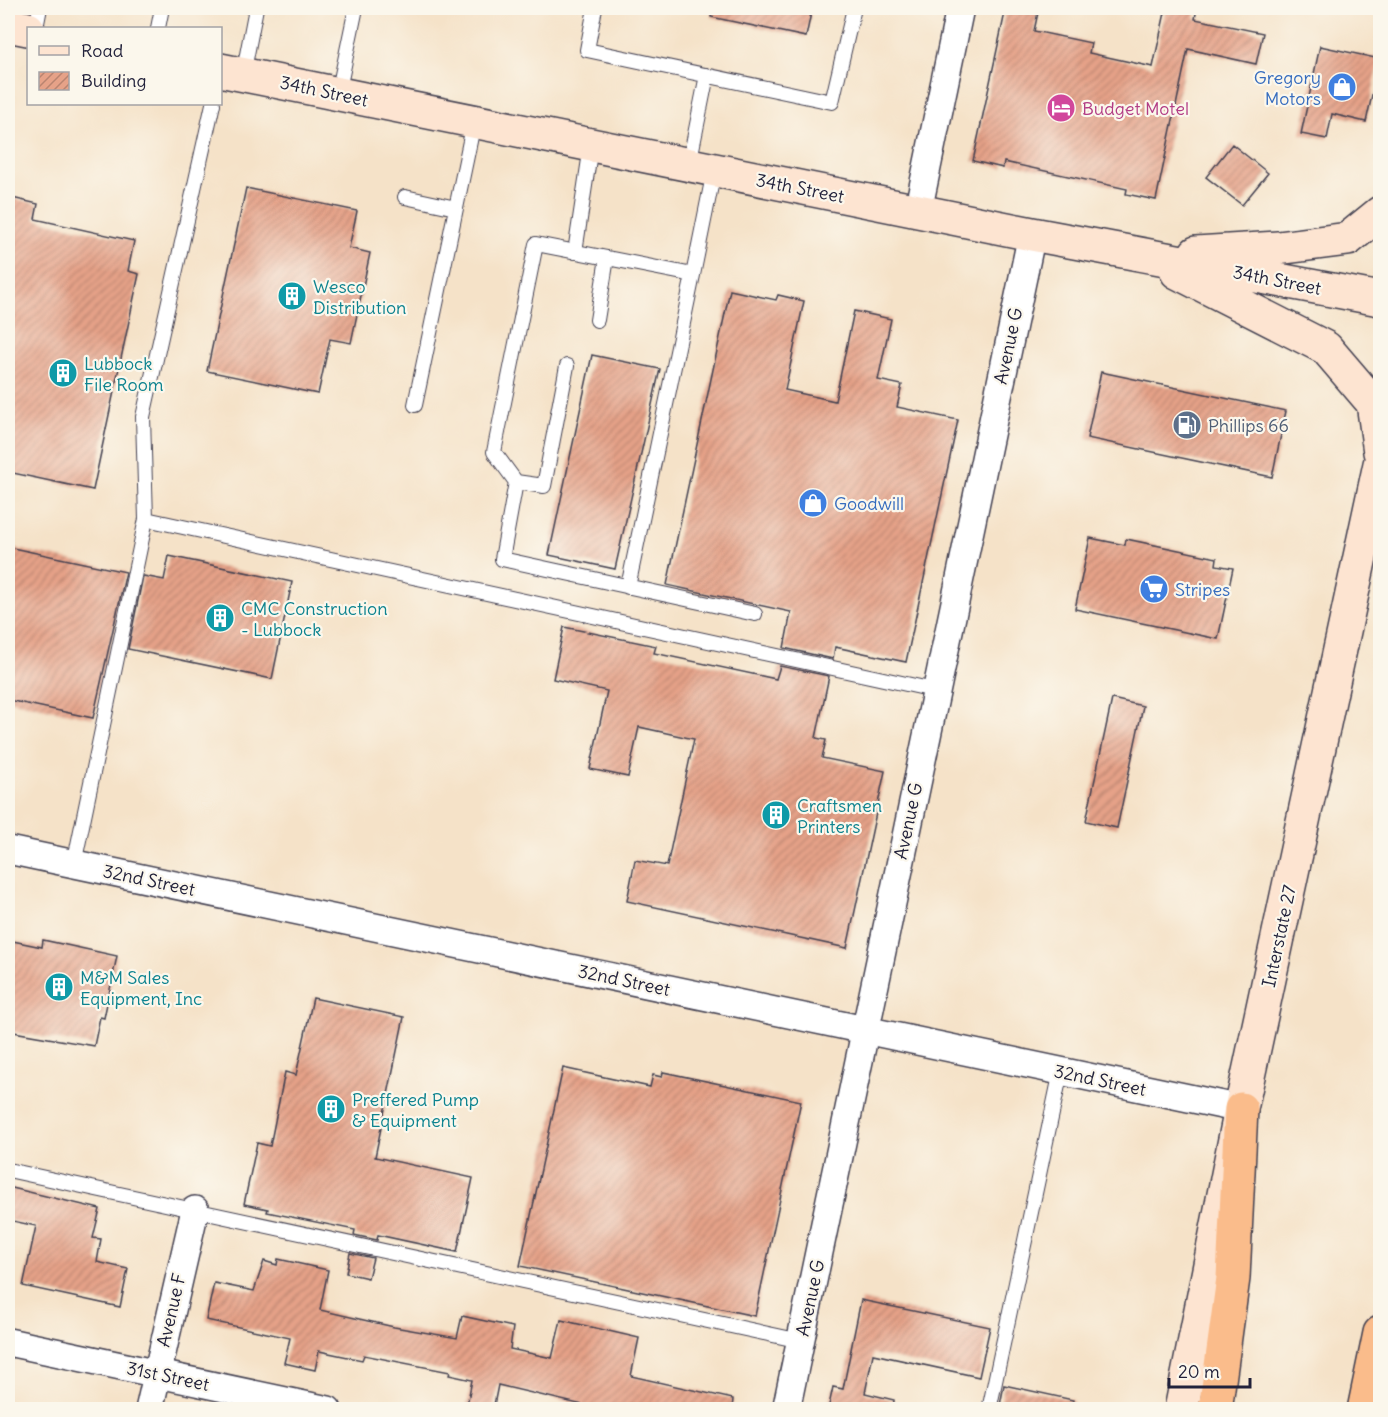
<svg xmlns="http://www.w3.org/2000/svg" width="1388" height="1417" font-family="Delius,sans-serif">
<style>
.building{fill:url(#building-hatch)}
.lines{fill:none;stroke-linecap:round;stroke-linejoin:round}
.service-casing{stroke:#423f50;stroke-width:16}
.minor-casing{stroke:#423f50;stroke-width:30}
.secondary-casing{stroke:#423f50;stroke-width:36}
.motorway-casing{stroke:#423f50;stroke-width:36}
.service{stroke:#fff;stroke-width:14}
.minor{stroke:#fff;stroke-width:27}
.secondary{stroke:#fde4d1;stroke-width:33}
.motorway{stroke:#fabc8b;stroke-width:33}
.labels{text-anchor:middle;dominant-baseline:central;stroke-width:4.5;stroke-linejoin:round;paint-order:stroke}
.shop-label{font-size:18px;fill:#366cbe;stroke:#fbf7ec;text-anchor:start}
.street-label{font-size:18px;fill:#22223b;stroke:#fbf7ec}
.hotel-label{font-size:18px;fill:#b23c85;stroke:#fbf7ec;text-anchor:start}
.culture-label{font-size:18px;fill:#0d838f;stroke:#fbf7ec;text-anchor:start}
.service-label{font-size:18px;fill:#4e5e75;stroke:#fbf7ec;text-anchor:start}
</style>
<defs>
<pattern id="building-hatch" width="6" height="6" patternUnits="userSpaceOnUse" patternTransform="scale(1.5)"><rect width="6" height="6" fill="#e6a288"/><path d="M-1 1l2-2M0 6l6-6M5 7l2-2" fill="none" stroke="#ba8470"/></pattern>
</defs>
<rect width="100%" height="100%" fill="#fbf7ec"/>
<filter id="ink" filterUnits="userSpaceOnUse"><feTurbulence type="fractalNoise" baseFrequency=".0167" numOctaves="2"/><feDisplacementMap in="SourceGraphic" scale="12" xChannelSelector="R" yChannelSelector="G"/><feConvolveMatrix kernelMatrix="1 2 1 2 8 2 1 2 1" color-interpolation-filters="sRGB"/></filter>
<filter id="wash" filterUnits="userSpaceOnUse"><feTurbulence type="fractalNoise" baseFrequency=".008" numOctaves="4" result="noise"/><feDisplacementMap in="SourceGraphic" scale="24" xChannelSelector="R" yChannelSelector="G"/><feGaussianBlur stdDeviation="1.35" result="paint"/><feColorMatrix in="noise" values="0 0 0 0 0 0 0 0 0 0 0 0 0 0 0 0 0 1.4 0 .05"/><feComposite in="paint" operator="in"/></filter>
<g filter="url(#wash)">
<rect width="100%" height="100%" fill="#f5e2c8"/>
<g id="blocks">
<!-- building -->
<path class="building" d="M712,8h100l-6,29 -95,-20z
M1006,8h33l-5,23 57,12 -2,10 64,14 13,-59h31l-2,11 68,14 -7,31 -68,-15 -32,151 -30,-6 1,-5 -123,-27 -1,6 -30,-7z
M1320,46l60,13 -14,63 -34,-8 -5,25 -26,-5z
M1232,144l36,29 -26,32 -36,-28z
M246,188l111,23 -8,37 21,5 -19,90 -21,-4 -12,55 -111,-23z
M8,197l30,7 -3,15 99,22 -6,30 11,3 -46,216 -85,-18z
M730,290l46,10 2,-5 26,6 -19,89 50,11 19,-90 37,8 -13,61 24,5 -5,22 61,13 -52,242 -71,-15 -2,12 -49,-11 7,-36 -124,-27z
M592,355l68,14 -45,200 -66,-14z
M1101,372l185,39 -14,66 -185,-39z
M1090,538l35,7 1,-6 91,19 -1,7 17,3 -15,71 -143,-30z
M8,547l118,25 -33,146 -85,-18z
M169,556l123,26 -20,97 -144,-30 15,-73 21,4z
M564,627l92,19 -2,7 122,26 4,-13 49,10 -13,62 10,2 -4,18 63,13 -38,177 -220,-47 8,-41 32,6 27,-127 -55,-12 -11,50 -38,-8 17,-78 -54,-12z
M1112,699l31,7 -26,122 -31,-7z
M8,940l34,7 1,-7 74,16 -13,62 -4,-1 -6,29 -86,-15z
M313,998l91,19 -29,140 98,21 -16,74 -79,-17 -1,5 -23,-5 1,-5 -88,-18 1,-3 -24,-5 13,-61 13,3 15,-74 11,3z
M563,1068l87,19 3,-12 9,2 1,-5 138,29 -46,215 -235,-50z
M8,1187l92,22 -7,29 8,1 -4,23 31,7 -8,38 -97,-21 13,-60 -28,-6z
M350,1253l23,5 -5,20 -22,-5z
M278,1259l50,11 -8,40 74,17 63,11 5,-22 51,11 -3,22 42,9 9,-38 78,18 -8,38 102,23 -1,11h-150l1,-5 -85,-20 -5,25h-6l-20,-5 5,-25 -23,-5 1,-3 -86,-17 -2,5 -43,-9 -4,19 -31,-7 6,-25 -84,-18 8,-37 40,8 10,-30 13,4z
M861,1300l129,27 -11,50 -106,-23 -8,39 29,7 -1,10h-65l5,-23 10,2z
M1004,1385l69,15 -1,10h-73z"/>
</g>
</g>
<g filter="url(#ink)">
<use href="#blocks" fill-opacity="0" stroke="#423f50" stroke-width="1.5"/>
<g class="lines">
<!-- service casing -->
<g class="service-casing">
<path id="service" d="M595,8l-8,42 245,52 22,-94
M36,28l4,-20
M158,28l4,-20
M243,75l13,-67
M338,94l18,-86
M689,164l18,-89
M405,197l51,11
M575,252l16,-106
M693,275l21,-104
M597,320l10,-62
M415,405l59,-283
M516,482l28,4 23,-120
M146,519l-3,-102 70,-313
M628,587l65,-312 -157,-31 -42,208 22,30 -14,77 253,55
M74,864l72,-345 788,171
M8,1170l793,171
M989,1410l72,-339"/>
</g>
<!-- minor casing -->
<g class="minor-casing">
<path id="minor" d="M918,211l42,-203
M8,850l1233,259
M8,1342l320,68
M149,1410l46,-200
M786,1410l246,-1176"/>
</g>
<!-- secondary casing -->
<g class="secondary-casing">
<path id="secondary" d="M8,25l20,4
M220,70l812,164 348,65
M1196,253l82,-5 70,-9 32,-26
M1177,272l149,76 47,55 7,49
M1181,1410l60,-301 139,-645"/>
</g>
<!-- motorway casing -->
<g class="motorway-casing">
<path id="motorway" d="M1215,1410l18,-132 8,-169
M1364,1410l16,-77"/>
</g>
<!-- service -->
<use href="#service" class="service"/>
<!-- minor -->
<use href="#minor" class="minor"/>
<!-- secondary -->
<use href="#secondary" class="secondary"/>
<!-- motorway -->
<use href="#motorway" class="motorway"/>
</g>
</g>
<!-- icons -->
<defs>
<g id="shop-disc" transform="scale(1.5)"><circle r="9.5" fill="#3f7fe0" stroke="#fbf7ec"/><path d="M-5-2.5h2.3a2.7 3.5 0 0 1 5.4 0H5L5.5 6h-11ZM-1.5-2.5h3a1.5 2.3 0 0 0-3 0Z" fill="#fff"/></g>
<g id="hotel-disc" transform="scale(1.5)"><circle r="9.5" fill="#d1479c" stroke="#fbf7ec"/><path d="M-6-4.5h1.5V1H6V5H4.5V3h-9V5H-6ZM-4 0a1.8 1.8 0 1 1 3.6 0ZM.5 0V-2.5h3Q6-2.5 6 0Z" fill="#fff"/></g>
<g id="building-disc" transform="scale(1.5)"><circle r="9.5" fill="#0f9aa8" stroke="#fbf7ec"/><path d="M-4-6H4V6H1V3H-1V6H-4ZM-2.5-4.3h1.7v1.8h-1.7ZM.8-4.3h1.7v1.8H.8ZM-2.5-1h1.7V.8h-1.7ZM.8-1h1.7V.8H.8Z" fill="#fff"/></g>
<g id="fuel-disc" transform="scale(1.5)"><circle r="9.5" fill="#5c6f8a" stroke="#fbf7ec"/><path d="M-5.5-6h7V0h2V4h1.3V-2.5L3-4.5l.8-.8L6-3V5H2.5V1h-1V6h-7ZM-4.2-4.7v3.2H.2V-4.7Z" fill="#fff"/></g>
<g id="supermarket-disc" transform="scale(1.5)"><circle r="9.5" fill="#3f7fe0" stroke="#fbf7ec"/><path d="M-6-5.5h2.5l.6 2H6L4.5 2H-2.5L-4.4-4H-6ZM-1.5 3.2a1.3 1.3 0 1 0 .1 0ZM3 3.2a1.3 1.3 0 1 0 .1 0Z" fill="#fff"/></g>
</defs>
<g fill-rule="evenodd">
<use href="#shop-disc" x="1342" y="87"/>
<use href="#hotel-disc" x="1061" y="108"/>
<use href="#building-disc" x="292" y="296"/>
<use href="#building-disc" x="63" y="373"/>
<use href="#fuel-disc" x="1187" y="425"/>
<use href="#shop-disc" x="813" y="503"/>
<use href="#supermarket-disc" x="1154" y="589"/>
<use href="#building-disc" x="220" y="618"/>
<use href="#building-disc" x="776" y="815"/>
<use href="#building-disc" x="59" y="987"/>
<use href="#building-disc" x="331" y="1109"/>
</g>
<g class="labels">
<!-- shop labels -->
<g class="shop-label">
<text x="1321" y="77" text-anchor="end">Gregory<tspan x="1321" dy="21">Motors</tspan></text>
<text x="834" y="503">Goodwill</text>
<text x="1175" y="589">Stripes</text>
</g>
<!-- street labels -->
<g class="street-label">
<text transform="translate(324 91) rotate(12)">34th Street</text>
<text transform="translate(800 188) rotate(11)">34th Street</text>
<text transform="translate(1277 280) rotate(11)">34th Street</text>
<text transform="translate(1008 346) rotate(-78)">Avenue G</text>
<text transform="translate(908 821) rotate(-78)">Avenue G</text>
<text transform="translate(149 880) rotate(12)">32nd Street</text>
<text transform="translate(1279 936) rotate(-78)">Interstate 27</text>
<text transform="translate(624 980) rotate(12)">32nd Street</text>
<text transform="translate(1100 1080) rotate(12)">32nd Street</text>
<text transform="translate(810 1298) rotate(-78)">Avenue G</text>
<text transform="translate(171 1310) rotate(-77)">Avenue F</text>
<text transform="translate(168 1376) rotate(12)">31st Street</text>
</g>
<!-- hotel labels -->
<g class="hotel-label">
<text x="1082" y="108">Budget Motel</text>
</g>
<!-- culture labels -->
<g class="culture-label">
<text x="313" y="286">Wesco<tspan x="313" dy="21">Distribution</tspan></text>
<text x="84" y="363">Lubbock<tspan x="84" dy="21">File Room</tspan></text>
<text x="241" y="608">CMC Construction<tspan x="241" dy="21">- Lubbock</tspan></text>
<text x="797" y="805">Craftsmen<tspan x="797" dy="21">Printers</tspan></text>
<text x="80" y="977">M&amp;M Sales<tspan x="80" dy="21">Equipment, Inc</tspan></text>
<text x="352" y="1099">Preffered Pump<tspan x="352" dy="21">&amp; Equipment</tspan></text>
</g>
<!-- service labels -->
<g class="service-label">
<text x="1208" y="425">Phillips 66</text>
</g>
</g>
<!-- margin -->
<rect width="1388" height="1417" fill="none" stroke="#fbf7ec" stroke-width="30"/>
<!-- legend -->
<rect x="27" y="27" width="195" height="78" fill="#fbf7ec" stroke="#a4a2a5" stroke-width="1.5"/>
<rect x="39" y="46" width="30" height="9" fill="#fde4d1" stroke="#a4a2a5" stroke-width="1.5"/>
<text x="81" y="57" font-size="18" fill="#22223b">Road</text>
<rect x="39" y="72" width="30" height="18" fill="url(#building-hatch)" stroke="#a4a2a5" stroke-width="1.5"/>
<text x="81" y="87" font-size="18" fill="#22223b">Building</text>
<!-- scale -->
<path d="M1169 1378v9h81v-9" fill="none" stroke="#22223b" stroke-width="3"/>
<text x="1178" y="1378" font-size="18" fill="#22223b" stroke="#fbf7ec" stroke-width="4.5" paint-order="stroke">20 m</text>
</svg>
